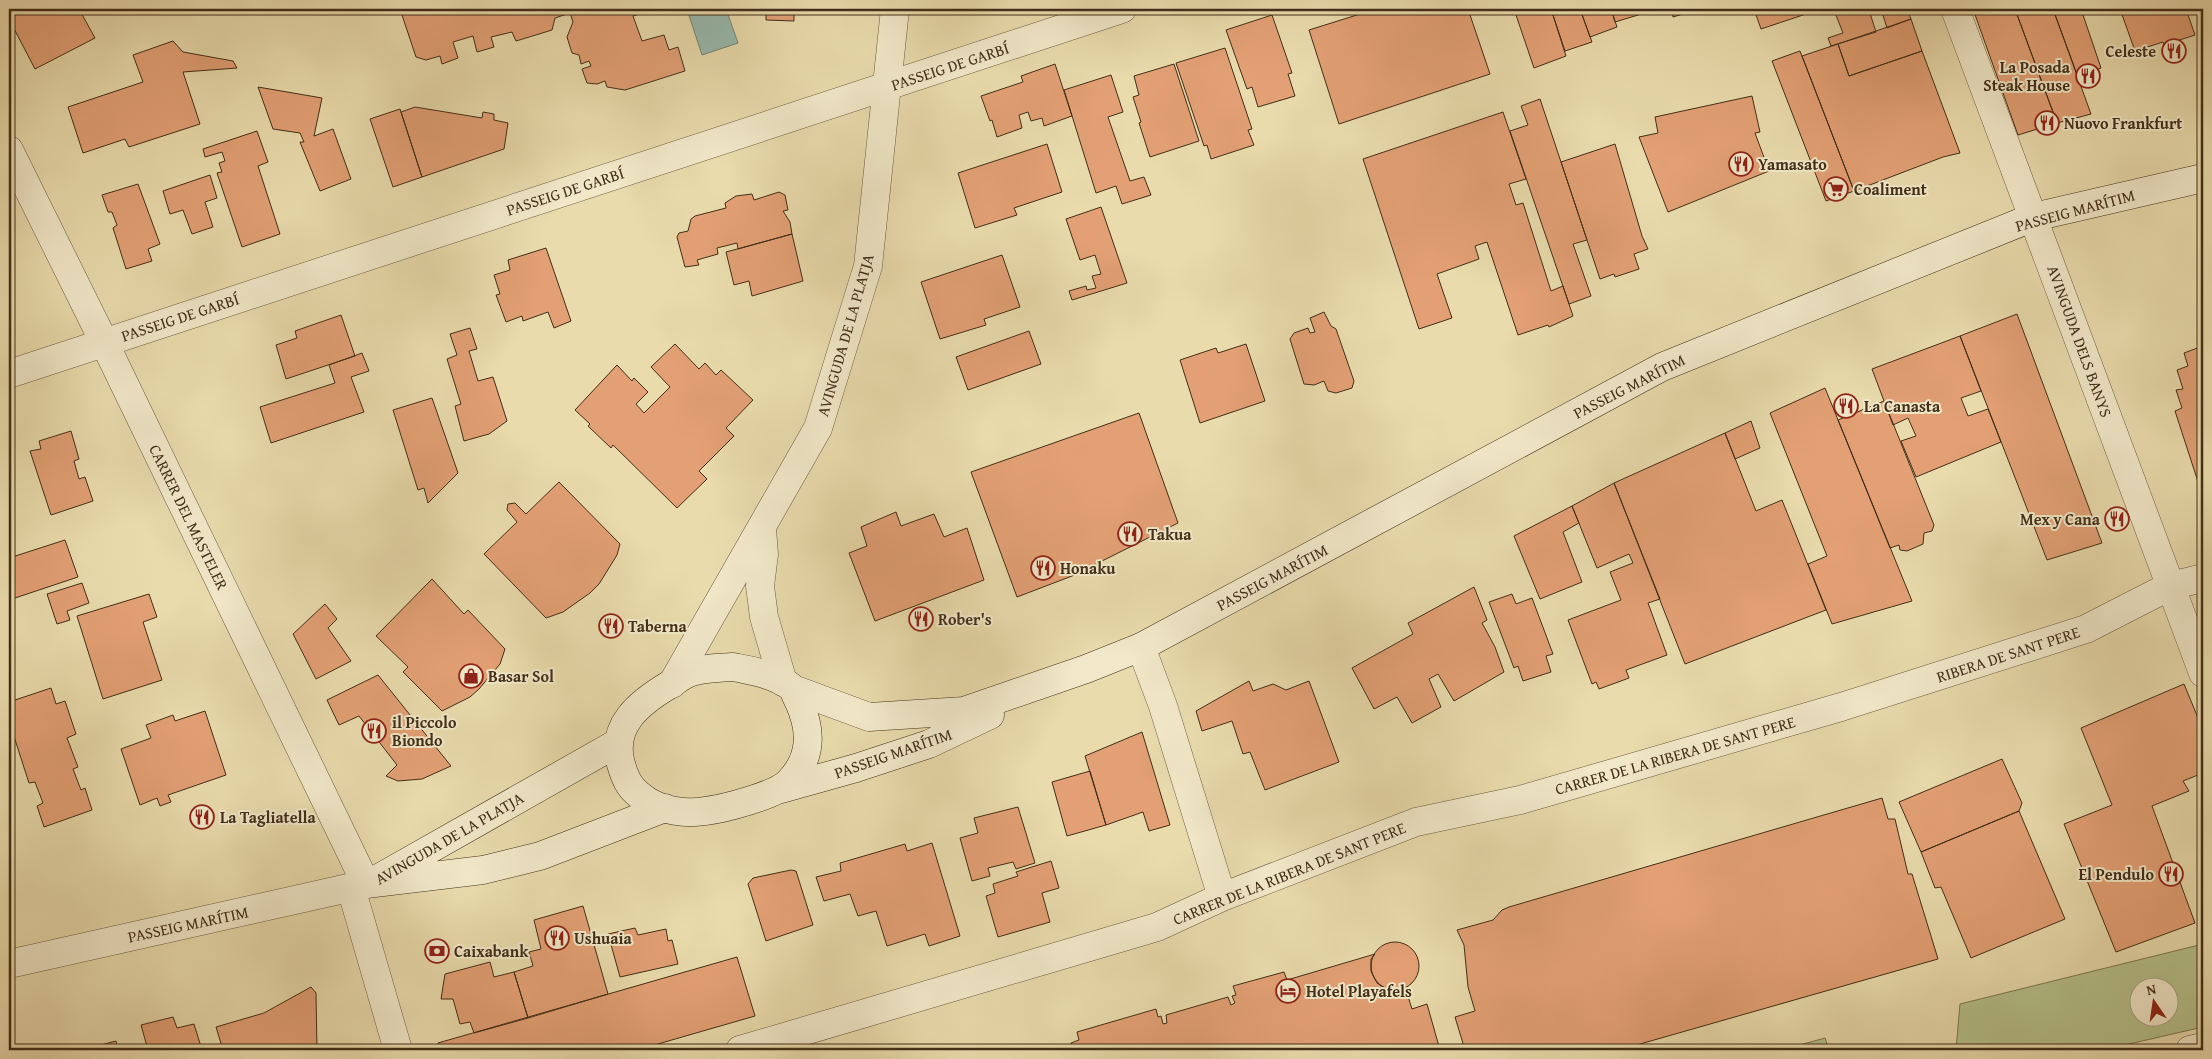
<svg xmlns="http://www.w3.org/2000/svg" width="2212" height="1059" font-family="'Gentium Book Plus',serif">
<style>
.green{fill:#b5c08a;stroke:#7c7752;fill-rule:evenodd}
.water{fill:#98baae;stroke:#768272}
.building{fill:#e2a074;stroke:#422e19}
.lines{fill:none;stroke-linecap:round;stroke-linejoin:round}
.street-casing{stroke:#6c593e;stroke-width:29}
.secondary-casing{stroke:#422e19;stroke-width:29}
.street{stroke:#f1e8c9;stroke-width:28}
.secondary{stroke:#f1e8c9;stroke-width:28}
.labels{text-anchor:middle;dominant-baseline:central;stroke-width:4;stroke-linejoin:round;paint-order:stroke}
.poi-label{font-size:16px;font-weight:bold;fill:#422e19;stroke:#f1e8c9;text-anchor:start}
.street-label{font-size:16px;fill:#422e19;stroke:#f1e8c9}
</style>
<rect width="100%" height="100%" fill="#e9dbac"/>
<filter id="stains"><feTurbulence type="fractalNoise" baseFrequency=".004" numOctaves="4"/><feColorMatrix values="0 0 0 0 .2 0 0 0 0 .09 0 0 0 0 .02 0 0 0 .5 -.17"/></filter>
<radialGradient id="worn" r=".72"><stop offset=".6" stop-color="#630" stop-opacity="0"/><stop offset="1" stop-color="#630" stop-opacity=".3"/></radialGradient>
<!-- green -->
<path class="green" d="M2203,944v83l-100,23h-147l4,-46zM2140,986h30v30h-30z
M1825,1038l4,12h-48z"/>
<!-- water -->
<path class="water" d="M687,9h39l12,34 -36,12z"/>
<!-- building -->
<path class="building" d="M26,9h53l16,29 -60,31 -26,-50z
M419,9h237l-23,7 9,25 22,-6 5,15 9,-3 7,24 -60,19 -18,-3 -2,-6 -8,3 -10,-1 -5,-14 9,-3 -2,-5 -8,3 -2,-9 -7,-2 -5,-16 6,-15 -3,-9 -15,5 -3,12 -36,11 -4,-9 -21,5 3,10 -17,5 -4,-16 -20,6 5,16 -16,6 -2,-8 -14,4 -10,-3 -14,-42z
M766,9h42v1l-14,-1v12l-28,-1z
M1376,9h92l22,65 -151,50 -30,-94z
M1514,9h37l15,47 -32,12z
M1551,9h29l12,33 -27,9z
M1580,9h31l6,18 -27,10z
M1611,9h36l1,3 -33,10z
M1671,9h28l-26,8z
M1754,9h67l-60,20z
M1838,9h36l-5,1 7,22 -45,14 -3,-8 15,-5 -9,-23z
M1881,9h26l4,10 -24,9z
M1973,9h42l42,114 -39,12z
M2015,9h38l38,105 -34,9z
M2053,9h28l20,59 -23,9z
M2120,9h66l9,26 -31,10 -1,-3 -28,9z
M1272,15l20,58 -4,1 7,22 -37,11 -6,-20 -5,2 -21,-59z
M1911,19l11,32 -73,25 -11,-32z
M173,41l10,11 50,9 4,7 -54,4 17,52 -71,23 -4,-8 -42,14 -15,-46 75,-25 -10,-27z
M1838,44l11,32 73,-25 38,102 -17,4 -89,34 -52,-135z
M1225,48l27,81 -4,1 6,15 -43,14 -4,-14 -3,1 -28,-83z
M1800,51l54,140 -28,10 -54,-140z
M1055,64l17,52 -28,10 -2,-8 -11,3 -3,-9 -9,3 3,13 -25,9 -5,-17 -2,1 -9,-25 42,-14 -2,-6z
M1174,64l25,77 -49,16 -11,-34 2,-1 -8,-25 6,-2 -5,-19z
M1111,75l12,37 -15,5 22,64 14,-4 7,18 -29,9 -6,-18 -20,7 -32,-103z
M258,87l64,11 -8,38 19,-7 18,50 -31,12 -20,-49h4l-4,-9 -27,-4z
M1752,96l8,36 -5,1 14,38 -101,41 -29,-75 19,-4 -3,-16z
M1540,99l47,141 -14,4 18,52 -22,8 -59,-173 18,-6 -7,-19z
M415,107l67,11 1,-6 11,2v6l14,3 -4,26 -82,28 -21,-65z
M400,109l22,68 -29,10 -23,-68z
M1503,112l23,67 -17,5 7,21 7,-2 28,88 12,-5 10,30 -24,11 -1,-2 -30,10 -31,-93 -12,4 4,13 -42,15 15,44 -33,11 -56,-170z
M257,131l11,31 -10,4 22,68 -38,13 -25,-74 5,-1 -3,-9 6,-2 -3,-9 -17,5 -2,-8z
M1047,144l15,48 -48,16 3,7 -42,13 -17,-55z
M1615,144l27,92 6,13 -14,5 5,15 -24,8 -1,-3 -14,5 -39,-117z
M210,175l7,23 -12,4 8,25 -21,7 -9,-24 -13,4 -7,-23z
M138,184l22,60 -12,5 4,12 -26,8 -13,-41 4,-3 -5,-13h-4l-6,-17z
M779,192l6,3 3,15 -5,1 7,11 2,12 -54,15 -1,-6 -20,5 1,6 -21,6 2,5 -14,2 -8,-30 2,-4 9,-2 3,-12 4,-3 31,-8 -1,-5 11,-7 16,-2 2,6z
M1101,207l26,76 -55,17 -3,-9 17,-5 1,4 9,-2 -4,-12 9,-2 -6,-19 -15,5 -14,-41z
M792,234l11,47 -51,15 -3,-15 -15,4 -8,-33z
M546,248l25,73 -17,7 -6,-16 -25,9 -1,-5 -16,6 -10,-27 4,-1 -6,-19 16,-5 -2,-10z
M1002,255l18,52 -36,12 2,6 -46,14 -19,-57z
M1324,312l7,14 5,3 18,52 -2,7 -16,5 -8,-2 -4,-10 -10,4 -10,-1 -14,-45 4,-6 14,-5 2,5 5,-1 -5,-14z
M2017,314l85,229 -55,17 -87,-224z
M341,315l14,41 -69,23 -10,-34 21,-7 -2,-7z
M470,328l7,21 -8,2 9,30 15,-4 14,44 -18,13 -25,7 -9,-35 6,-2 -14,-45 10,-4 -7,-21z
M1029,331l12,33 -73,26 -12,-33z
M1960,336l21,55 -20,7 7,18 20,-7 13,33 -85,35 -15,-36 15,-5 -8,-18 -15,7 -21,-56z
M2203,341v149l-2,1 -26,-80 7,-3 -6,-18 7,-1 -6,-19 11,-4 -4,-13 16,-6 -1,-5z
M675,344l24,25 6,-6 11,12 5,-5 32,30 -27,28 8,8 -35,35 8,8 -30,29 -64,-63 -2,3 -23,-22 2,-2 -15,-14 42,-45 15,16 2,-3 14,14 -12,12 8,9 26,-26 -19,-20z
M1246,344l19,57 -65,22 -20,-63 36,-12 2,5z
M362,353l7,18 -18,6 13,35 -93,31 -11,-36 75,-24 -6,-18z
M1825,388l87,213 -80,23 -24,-60 19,-8 -57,-143z
M432,398l26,75 -30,30 -4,-15 -6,2 -25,-80z
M1884,401l50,124 -2,6 -8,2 -1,11 -16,7 -7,-1 -1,-5 -9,3 -52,-128z
M1139,413l39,110 -106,53 -55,21 -46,-125z
M1751,421l9,27 -25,11 -10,-26z
M71,431l8,28 -5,2 5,18 6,-2 8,24 -42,14 -21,-64 11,-2 -2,-8z
M1725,433l31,78 26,-11 44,110 -141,54 -71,-181z
M559,482l61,62 -3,11 -18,29 -9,9 -27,19 -17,6 -62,-64 33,-32 -10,-12 1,-6 7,-1 11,11z
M1614,483l46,116 -12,4 19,52 -41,15 3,8 -30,11 -3,-7 -4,2 -24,-64 53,-20 -11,-28 23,-9 -4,-9 -32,14 -25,-62z
M1572,506l7,17 -16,9 19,50 -42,17 -26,-63z
M896,512l5,14 33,-12 10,23 23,-9 17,52 -109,41 -26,-68 18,-7 -6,-19z
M65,540l13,37 -69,23v-42z
M432,579l32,35 4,-4 37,39 -5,15 -21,25 -9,8 -28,14 -39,-39 5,-5 -32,-31z
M82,583l7,20 -22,8 3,9 -13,4 -10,-30z
M1474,587l13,33 -5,3 13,24 9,25 -50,29 -16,-27 -9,5 12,28 -29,16 -15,-26 -23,12 -22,-41 61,-34 -5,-11z
M149,594l8,23 -14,5 19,58 -59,19 -26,-83z
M1512,594l4,10 16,-6 21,56 -7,2 5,16 -28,9 -5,-15 -4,2 -25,-66z
M325,604l12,15 -9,9 23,33 -35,18 -23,-45z
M378,675l73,91 -29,13 -24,2 -12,-5 11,-11 -38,-49 -20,9 -12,-25z
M1249,681l4,10 20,-7 13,6 23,-9 30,81 -74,28 -15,-38 -7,2 -11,-33 -30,10 -6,-20z
M2184,684l19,46v13l-4,2 4,11v17l-20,8 6,10 -37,15 43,117 -79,29 -52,-128 48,-19 -31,-77z
M51,688l5,16 9,-3 11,33 -9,4 11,29 -5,2 8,21 4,-2 7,22 -48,17 -7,-21 6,-3 -8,-21 -6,1 -20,-62 5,-2 -5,-17z
M205,711l21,64 -58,20 3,7 -11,4 -3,-8 -17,7 -19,-56 30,-11 -5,-13 27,-10 2,6z
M1142,732l28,93 -21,6 -6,-19 -37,13 -21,-69z
M2002,759l20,44 -3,8 -98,41 -22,-50z
M1090,771l16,54 -39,11 -15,-54z
M1882,798l6,21h7l13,55h4l26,85 -319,91h-154l-10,-33 20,-6 -7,-24 -4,-42 -7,-15 36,-10 9,-10 7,-3z
M1018,807l17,56 -19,6 -3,-7 -25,6 2,8 -18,5 -12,-43 18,-5 -4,-15z
M2019,811l46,108 -94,39 -30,-71 -6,1 -14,-36z
M932,843l28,93 -31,10 -4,-12 -38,12 -11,-35 -18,5 -8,-22 -26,7 -8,-24 25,-6 -1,-8 65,-19 2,7z
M1051,861l8,27 -17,5 8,29 -52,15 -12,-41 9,-3 -2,-9 25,-8 -2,-4z
M791,870l5,1 17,54 -47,16 -18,-57 5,-6z
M583,906l25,88 -80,24 -14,-46 19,-6 -4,-14 12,-3 -7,-29z
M635,928l3,7 28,-6 2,12 4,-1 6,24 -58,13 -12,-43z
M1371 966a24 24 0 1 1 48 0a24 24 0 1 1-48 0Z
M1375,954l-4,5v12l6,12 11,7h12l5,-3 7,22 15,-5 13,46h-367l-2,-7 8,-3 -2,-8 79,-23 2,8 3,-1 2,8 4,-1 -1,-8 62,-18 3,8 4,-2 -3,-7 4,-1 -3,-9 51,-14 3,8z
M737,957l18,59 -118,34h-197l-2,-7z
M490,962l4,15 20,-5 14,46 -54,15 -4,-11 -10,2 -7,-25h-12l4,-25z
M311,987l5,6 1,57h-94l-7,-23 48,-14z
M173,1017l4,11 17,-4 8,26h-54l-7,-25z
M116,1041l2,9h-36z"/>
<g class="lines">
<!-- street casing -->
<g class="street-casing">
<path id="street" d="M1955,9l248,664
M9,150l95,192 262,542 -357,80
M9,374l1113,-365
M762,529l2,25 -4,32 4,31 19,65
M1141,647l22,59 59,191
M672,684l146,-256 50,-162 27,-257
M351,888l47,162
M740,1050l417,-123 65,-30 194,-75 104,-22 321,-93 245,-78 84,-43 33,-8
M2190,1050l13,-3"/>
</g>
<!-- secondary casing -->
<g class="secondary-casing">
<path id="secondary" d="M733,667c20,4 40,7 57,19 4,3 6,11 9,16 13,29 13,56 -10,80 -12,13 -66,27 -84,29 -19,3 -43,0 -59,-11 -15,-10 -20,-18 -25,-36 -11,-38 18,-61 48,-79 7,-4 15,-11 23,-13 12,-4 28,-4 41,-5z
M793,689l76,28 95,-6 122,-42 55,-22 521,-280 372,-150 169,-39
M781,789l75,-21 73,-24 61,-29
M379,878l240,-136
M366,884l117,-14 57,-14 125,-48"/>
</g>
<!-- street -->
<use href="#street" class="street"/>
<!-- secondary -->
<use href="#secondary" class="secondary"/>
</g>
<!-- icons -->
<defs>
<g id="restaurant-ring" transform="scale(1.25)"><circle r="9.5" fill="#f1e8c9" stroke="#8f2418" stroke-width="1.5"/><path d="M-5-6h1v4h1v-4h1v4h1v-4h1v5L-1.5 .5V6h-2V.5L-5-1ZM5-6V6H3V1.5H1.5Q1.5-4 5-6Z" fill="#8f2418"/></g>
<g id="supermarket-ring" transform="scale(1.25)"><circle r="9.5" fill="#f1e8c9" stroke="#8f2418" stroke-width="1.5"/><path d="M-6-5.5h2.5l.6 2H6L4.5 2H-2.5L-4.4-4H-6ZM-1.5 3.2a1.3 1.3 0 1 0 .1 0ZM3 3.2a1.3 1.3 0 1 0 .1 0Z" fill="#8f2418"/></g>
<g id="shop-ring" transform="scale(1.25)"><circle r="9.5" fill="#f1e8c9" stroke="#8f2418" stroke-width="1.5"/><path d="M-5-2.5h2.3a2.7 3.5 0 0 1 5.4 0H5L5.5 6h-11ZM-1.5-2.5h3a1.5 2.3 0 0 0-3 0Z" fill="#8f2418"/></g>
<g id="bank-ring" transform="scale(1.25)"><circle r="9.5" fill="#f1e8c9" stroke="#8f2418" stroke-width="1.5"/><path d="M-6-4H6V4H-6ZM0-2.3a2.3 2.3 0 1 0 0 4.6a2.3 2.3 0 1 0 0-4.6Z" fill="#8f2418"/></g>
<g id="hotel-ring" transform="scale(1.25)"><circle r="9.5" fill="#f1e8c9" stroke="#8f2418" stroke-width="1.5"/><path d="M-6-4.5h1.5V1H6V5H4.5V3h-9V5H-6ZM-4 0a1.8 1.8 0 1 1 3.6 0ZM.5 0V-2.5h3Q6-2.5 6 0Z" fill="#8f2418"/></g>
</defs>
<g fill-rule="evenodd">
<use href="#restaurant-ring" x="2174" y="51"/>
<use href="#restaurant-ring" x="2088" y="76"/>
<use href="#restaurant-ring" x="2047" y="123"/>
<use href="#restaurant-ring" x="1741" y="164"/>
<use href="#supermarket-ring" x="1836" y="189"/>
<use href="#restaurant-ring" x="1846" y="406"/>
<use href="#restaurant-ring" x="2117" y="519"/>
<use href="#restaurant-ring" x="1130" y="534"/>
<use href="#restaurant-ring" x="1043" y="568"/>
<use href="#restaurant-ring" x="921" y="619"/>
<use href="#restaurant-ring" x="611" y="626"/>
<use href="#shop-ring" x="471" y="676"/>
<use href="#restaurant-ring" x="374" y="731"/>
<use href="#restaurant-ring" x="202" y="817"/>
<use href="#restaurant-ring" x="2171" y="874"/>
<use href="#restaurant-ring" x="557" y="938"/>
<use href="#bank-ring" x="437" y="951"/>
<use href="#hotel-ring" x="1288" y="991"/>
</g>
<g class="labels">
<!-- poi labels -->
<g class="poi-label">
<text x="2156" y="51" text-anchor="end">Celeste</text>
<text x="2070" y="67" text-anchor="end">La Posada<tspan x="2070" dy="18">Steak House</tspan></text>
<text x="2064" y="123">Nuovo Frankfurt</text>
<text x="1758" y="164">Yamasato</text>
<text x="1854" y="189">Coaliment</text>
<text x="1864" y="406">La Canasta</text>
<text x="2100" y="519" text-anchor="end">Mex y Cana</text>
<text x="1148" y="534">Takua</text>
<text x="1060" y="568">Honaku</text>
<text x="938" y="619">Rober's</text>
<text x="628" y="626">Taberna</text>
<text x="488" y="676">Basar Sol</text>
<text x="392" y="722">il Piccolo<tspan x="392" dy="18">Biondo</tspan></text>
<text x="220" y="817">La Tagliatella</text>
<text x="2154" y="874" text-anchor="end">El Pendulo</text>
<text x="574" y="938">Ushuaia</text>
<text x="454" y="951">Caixabank</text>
<text x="1306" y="991">Hotel Playafels</text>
</g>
<!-- street labels -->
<g class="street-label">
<text transform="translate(950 66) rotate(-18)">PASSEIG DE GARBÍ</text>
<text transform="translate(565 191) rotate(-18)">PASSEIG DE GARBÍ</text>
<text transform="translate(2075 210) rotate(-15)">PASSEIG MARÍTIM</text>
<text transform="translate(180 317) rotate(-18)">PASSEIG DE GARBÍ</text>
<text transform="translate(845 335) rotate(-74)">AVINGUDA DE LA PLATJA</text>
<text transform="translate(2080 341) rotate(70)">AVINGUDA DELS BANYS</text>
<text transform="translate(1629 386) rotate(-27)">PASSEIG MARÍTIM</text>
<text transform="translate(189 517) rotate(64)">CARRER DEL MASTELER</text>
<text transform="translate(1272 577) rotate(-28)">PASSEIG MARÍTIM</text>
<text transform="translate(2008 654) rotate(-18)">RIBERA DE SANT PERE</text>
<text transform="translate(893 753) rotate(-19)">PASSEIG MARÍTIM</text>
<text transform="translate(1675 755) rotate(-16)">CARRER DE LA RIBERA DE SANT PERE</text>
<text transform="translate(449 838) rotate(-30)">AVINGUDA DE LA PLATJA</text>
<text transform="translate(1289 873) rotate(-22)">CARRER DE LA RIBERA DE SANT PERE</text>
<text transform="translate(188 924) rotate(-12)">PASSEIG MARÍTIM</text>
</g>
</g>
<!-- margin -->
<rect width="2212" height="1059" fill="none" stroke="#e9dbac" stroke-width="30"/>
<rect x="10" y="10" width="2192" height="1039" fill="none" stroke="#422e19" stroke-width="2.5"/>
<rect x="15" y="15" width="2182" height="1029" fill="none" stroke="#422e19"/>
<!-- north arrow -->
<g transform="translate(2154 1002) rotate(347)"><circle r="24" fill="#f1e8c9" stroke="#ab9e83"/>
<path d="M0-4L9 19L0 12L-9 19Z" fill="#8f2418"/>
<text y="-8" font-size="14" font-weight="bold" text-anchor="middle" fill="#422e19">N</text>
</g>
<rect width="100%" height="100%" filter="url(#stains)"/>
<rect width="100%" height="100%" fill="url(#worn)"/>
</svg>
